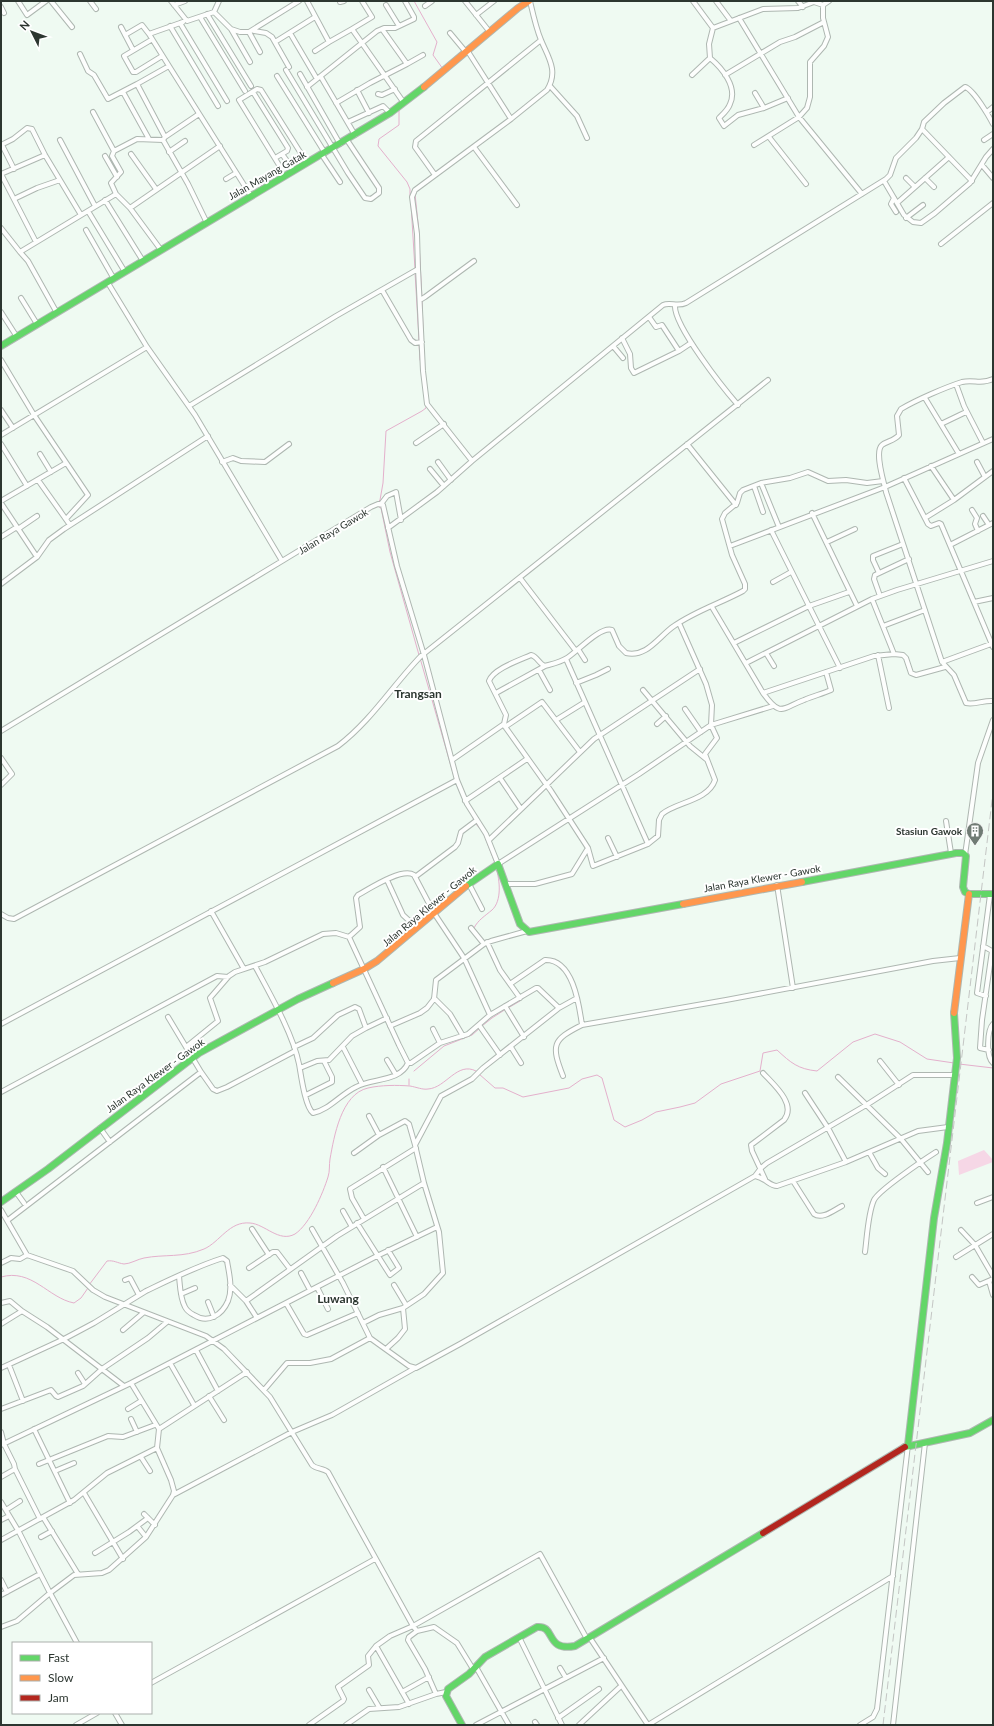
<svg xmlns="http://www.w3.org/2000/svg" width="994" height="1726" font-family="Lato,sans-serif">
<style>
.green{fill:#f6d7e6}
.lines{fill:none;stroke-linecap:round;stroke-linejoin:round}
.stream{stroke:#e4b0cc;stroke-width:1}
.street-casing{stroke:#aeb7b1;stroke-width:6}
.fast-casing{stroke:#aeb7b1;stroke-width:8}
.slow-casing{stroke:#aeb7b1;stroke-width:8}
.jam-casing{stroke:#aeb7b1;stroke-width:8}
.street{stroke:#fdfefd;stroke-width:4}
.fast{stroke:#63d668;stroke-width:6}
.slow{stroke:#ff974d;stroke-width:6}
.jam{stroke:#b3261e;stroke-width:6}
.rail{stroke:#c4c6c4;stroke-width:1;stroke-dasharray:8 4;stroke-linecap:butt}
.labels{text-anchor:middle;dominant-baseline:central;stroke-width:4;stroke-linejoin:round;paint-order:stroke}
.street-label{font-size:10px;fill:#2c3630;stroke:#fff}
.poi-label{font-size:10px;font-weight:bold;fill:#2c3630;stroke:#fff;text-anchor:end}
.quarter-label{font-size:12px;font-weight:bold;fill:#2c3630;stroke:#fff}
</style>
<rect width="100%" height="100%" fill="#effaf2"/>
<!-- green -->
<path class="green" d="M984,1150l9,10v2l-34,13 -1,-14z"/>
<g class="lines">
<!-- stream -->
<path class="stream" d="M414,1l23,41 -4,13 10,14
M399,110v15l-20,14 -1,7 29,36 3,7v8
M415,194l4,38
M411,204l4,65
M419,243l3,55
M415,272l4,68
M422,301l1,28
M419,344l1,16
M378,502l2,-2 3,-17 3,-52 36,-20 4,-3v-3
M379,507l2,1 9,44 29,103
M420,658l35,122
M456,783l18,37
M475,823l8,9 12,31
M480,936l-6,-8c4,-8 11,-12 18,-18 10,-9 8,-30 4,-42
M492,958l5,10
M508,1008l12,-7
M482,1026l10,-8 14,-9
M959,1064l34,4
M414,1071l30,-25 28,-11 8,-7
M479,1074l16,14h8l20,9 46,-9 13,-9 15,-4 5,3 12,42 11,7 17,-7 14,-8 24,-5 15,-4 26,-19 39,-13 3,-18 14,-3c14,13 21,19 40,21l36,-29 22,-8 25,8 27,17 27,4
M409,1079v6
M1,1277c31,-9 47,21 73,26l7,-5 7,-10
M89,1285l18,-24c7,-1 10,2 17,3 6,0 14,-5 20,-6 20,-4 39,0 60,-9 16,-7 25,-28 46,-26 15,1 29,20 45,11 15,-10 28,-41 33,-57 2,-6 1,-12 2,-18 4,-22 11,-65 38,-71 13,-3 29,-3 42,-2 6,1 13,4 18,3 18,-1 29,-28 48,-18"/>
<!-- street casing -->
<g class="street-casing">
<path id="street" d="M18,1l9,14 19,-14
M51,1l21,26
M90,1l6,8
M171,1l16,20 27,-9 17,17 9,3h9l50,-31
M307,1l22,41 23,-13 52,74
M465,1l24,30
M693,1l20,27 50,-19 35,-1 16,-6 9,3 6,-4
M716,1l15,20
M798,1l5,6
M340,2l4,-1
M174,5l11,-4
M386,5l13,21
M425,6l7,-5
M1,7l3,6
M214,12l5,-11
M207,14l44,72
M476,15l18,-14
M200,17l45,74
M739,18l60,99 63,77
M180,23l47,78
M170,26l48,80
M121,27l12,23
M231,29l19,33
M352,29l20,-12 -10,-16
M254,31l12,2 6,4 17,30
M249,32l11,20
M290,33l27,46
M450,33l15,18
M125,35l17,-10 7,9
M151,40l-27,16 9,16h3l26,-16
M275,42l40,-25
M467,50l44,69 36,-29c12,-19 1,-33 -6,-50 -5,-12 -8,-26 -11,-39
M315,51l14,-9
M80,54l8,17 6,4 14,24 29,-15
M710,58c12,10 28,29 20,46 -2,6 -7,10 -11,14l5,8 14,-11 26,-7 24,-10
M407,64l16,-9
M169,66l-20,-32 34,-12
M286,70l62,103 17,25 6,1 8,-6v-5l-32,-48
M300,74l40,70
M692,75l18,-17 -1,-14 4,-16
M725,75l55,-33 15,-5 29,-15
M277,76l48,77
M321,77l34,58
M550,86l27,30 10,22
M307,87l70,-56 7,-3h11l19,-9v-2l-9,-16
M357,90l12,23
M123,92l26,47
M253,92l35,56 -1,3 -12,7
M755,93l9,15
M378,94l4,1 13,-6
M336,103l34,-20 37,-19 -25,-35
M93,112l21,39
M987,112l6,-5
M199,114l-34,23 -2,3 25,44 19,39
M348,122l35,-16 7,7
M922,129l50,52
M165,137l-28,-53 32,-18 82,130
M769,137l37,47
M60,140l35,66
M984,140l9,-6
M1,145l12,-6 14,-11 5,1 13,26 36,60
M2,145l12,24
M754,145l45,-28 8,-9 3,-11v-35l14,-16 4,-9 -5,-19v-13
M474,147l43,58
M169,152l16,-11
M131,154l25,35
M282,154l12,17
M322,155l18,27
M105,156l12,21
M279,165l-40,-65 18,-11 4,1 46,73
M982,165l11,13
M435,175l-20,-28 1,-6 125,-101
M906,178l9,9
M925,178l9,9
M226,179l10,-6
M884,181l20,34 9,7 8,1 14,-10 35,-30 16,-26 7,-8
M894,198l-3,6 5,8
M14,199l23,-11 23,-8
M105,200l38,61
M897,203l52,-46
M130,208l90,-62
M88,211l37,61
M906,218l17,-13
M1,228l19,24
M86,230l28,49
M36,242l-35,-68 44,-19
M941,244l52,-41
M161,250l-31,-42 -14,-14 -5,-11 10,-11 -9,-16 2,-5 23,-12 26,1
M418,269l5,102 4,33 45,57
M108,283l39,64 48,68 87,146 89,-54 7,-3 5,1 14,61 27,89 33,125 10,24 19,30 12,30 141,-90 72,-49 62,-19
M382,290l29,50 4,3 7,-1
M21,298l16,26
M420,300l5,-3 49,-36
M675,305c-2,20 49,84 63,100
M1,312l16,25
M57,313l-29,-52 -8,-9 96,-58
M649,317l7,10 6,-2 17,26 12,-8
M622,338l8,16 1,14 3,5 45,-22
M613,346l10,12
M1,360l33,55 54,80 -22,24
M993,379c-12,6 -19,0 -31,3 -16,5 -46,18 -61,27l-4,7 2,19c-5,6 -12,6 -17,10 -8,7 2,37 4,47l56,170 12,13 12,28c9,2 18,-3 27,-2
M956,384l8,22 19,37
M925,398l34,56
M189,406l147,-90 82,-47 -1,-35 -5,-37 3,-7 96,-71
M1,410l12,18
M941,424l25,-12
M1,435l146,-88
M416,443l28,-19
M1,444l26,42
M687,444l49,61
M40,454l11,18
M222,462l11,-4 8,3 24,1 24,-18
M438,462l13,18
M977,462l8,15
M931,466l23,34
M430,469l14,17
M904,478l24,46 3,2 8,-3 2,1 52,123
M38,480l32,45
M761,483l18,44
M754,486l9,26
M1,501l65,-38
M1,503l36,54 12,-17 15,-11 144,-93
M381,504l6,-8 9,-4 5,28
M972,510l5,8 -2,6 3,7
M812,513l45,93
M983,516l6,9
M925,518l29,-18 39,-29
M388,528l49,-36 35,-31 191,-156c7,-3 15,2 23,-2l200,-124 4,-4 6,-17 20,-20 6,-9 2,-7 20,-19 21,-16c8,2 24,29 28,37
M18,529l19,-13
M771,530l69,138
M1,537l16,-10
M827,542l28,-13
M950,545l43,-22
M730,546l155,-59 108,-48
M879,573l-6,-13v-4l30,-12
M520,578l56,73
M773,582l18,-10
M1,584l36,-27
M880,596l-6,-17 1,-4 34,-16
M872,599l22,55
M974,602l19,-4
M712,607l51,86 111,-37 20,-2 9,1 3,3 5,15 5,2 29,-8
M883,626l42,-16
M734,643l75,-37 40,-14
M578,649l7,11
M766,653l8,13
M878,655l11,53
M566,659l82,185 -55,22 -5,-18
M942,662l49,-18
M746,663l126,-64 25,-9 96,-29
M539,670l11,20
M576,683l20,-8 12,-6
M643,690l47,56 16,13
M496,693l49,-27
M763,693c18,25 19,15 41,7 9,-4 18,-6 27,-10l-5,-18
M685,709l16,23
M556,720l29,-18
M657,724l9,-8
M505,727l37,-25 38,50
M1,731l281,-170
M1,758l11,16 -11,11
M452,760l52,-36
M500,778l21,31
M465,801l62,-42
M946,821l5,32
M608,838l9,19
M489,840l105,-101 106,-70
M648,844l10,-8 1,-16 3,-6c14,-12 46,-13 53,-34l-10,-26 12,-16 -6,-13 1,-20 -6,-21 -27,-61
M965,855l13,-92 15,-43
M415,877l40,-30 3,-4 3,-11 16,-12
M387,880l16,35 14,13
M469,884l13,25
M506,884h29l37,-10 16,-26 -37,-57 -45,-63 -2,-4 2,-9 -17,-34c4,-12 31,-21 42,-26 6,1 8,9 14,11 7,-2 16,-4 22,-8 10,-6 33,-32 45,-28l7,16 7,7c21,5 33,-17 48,-27 21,-15 47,-23 69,-35l2,-2v-5l-13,-29 -10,-36 3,-6 12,-10 3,-10 3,-3 18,-7 29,-5 18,-6 20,9 18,-1 21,3 16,-2
M777,885l16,103
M211,911l33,58
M1,914l7,4 6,1 324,-173c33,-25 55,-61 83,-90l347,-276
M471,928l13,16
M487,942l13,28 20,28
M983,946l9,5 -10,69 -2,28 9,2
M255,966c15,28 38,68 44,98 2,11 6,43 14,49 16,-3 28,-19 43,-26 16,-9 44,-5 52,-24h3l29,-20 28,-9 22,-19 46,-27h2l21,20 -76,60 -11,11 -31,17 -26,49 9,38 15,49 4,41 -19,21 -21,14 2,21 -7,9 -12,11
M510,984l35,-24c28,-1 34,44 37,65 -30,15 -31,20 -19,51
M986,996l-9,-3 13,-98
M434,998l16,16 13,22
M505,1006l19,31
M559,1008l18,-10
M1,1024l456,-244
M993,1024c-6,6 -7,33 0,39
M479,1025l21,30
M582,1025l144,-25 207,-39 27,-3
M390,1026l30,-13 7,-5 7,-9 2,-19 48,-36 7,-3 36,-10
M366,1028l21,-10
M433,1029l7,14
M186,1047l32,-26 -8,-23 19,-22 6,-4 30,-10 58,-28 13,-1 13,4
M294,1047l19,-9 25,-23 17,-8 4,2 7,19 -14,8 -23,24 -12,1 -17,7
M343,1047l19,37
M511,1047l10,16
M387,1060l9,15
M880,1061l19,24
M408,1063l-9,-18 -50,-108 11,-10 -4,-29 2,-3c11,-6 44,-28 56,-20l20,38 30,45 26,57
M201,1072l12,17 4,2 10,-4 68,-36
M763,1073c10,11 34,31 21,47l-33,25 1,6 13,28
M838,1077l63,62 27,33
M1,1092l216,-116 11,1
M805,1093l23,35 18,34
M306,1095l26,-13v-5l-8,-16
M369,1116l10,19
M100,1128l10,14
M869,1152l9,16 7,6
M354,1153l25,-18 26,-14 4,3 6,21
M383,1167l34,70
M755,1176l6,-8 6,-5 101,-59 45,-29h42
M793,1181l21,33c8,6 20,-4 28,-8
M16,1192l8,11
M977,1203l16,-6
M1,1210l26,45 46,16 20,19 12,7 101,39 18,13 46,48 42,68c4,4 11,3 16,7l85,154 4,5 17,-4 23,16 16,26
M343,1211l9,16
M364,1219l-12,-21 -2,-9 66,-41
M8,1220l193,-148 -33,-55
M357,1223l33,52 9,-7 -11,-18
M252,1229l17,26
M312,1229l31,54 27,55 39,28 7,2 44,-24 295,-168c11,2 14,10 22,10l69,-24 72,-31 30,-4
M961,1230l14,15 18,31
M865,1252c2,-15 3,-39 9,-52 5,-10 51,-41 62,-48
M956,1257l37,-23
M1,1263l10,-5 9,1 7,-4
M249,1268l24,-16h4l13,17
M301,1273l9,17
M972,1277l7,8 14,-6
M125,1280l5,-2 9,17
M989,1281l4,14
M230,1285l16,16 11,17
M394,1285l12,20
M317,1287l11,22
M181,1294l14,-6
M246,1301l91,-65 87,-53
M208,1302l6,15
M1,1303l9,-2 12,10
M286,1303l18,31 3,1 51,-22
M363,1323l16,-8 24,-7
M1,1324l21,-13 25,16 77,59
M123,1330l20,-17
M196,1350l22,41
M170,1363l24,42
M9,1365l14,36
M1,1368l63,-29 30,-16 52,-32c25,-12 51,-25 77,-33l4,3c2,12 6,27 1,40 -6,14 -20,23 -34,14 -4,-2 -7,-4 -9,-8 -5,-9 -5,-21 -6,-31
M78,1373l7,11
M131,1383l28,46 -2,19
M264,1390l23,-27h23l21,-4 39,-21
M209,1396l15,24
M1,1409l50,-19 5,6 2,1 25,-11 19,-17 46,-31 19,-16
M128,1409l13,-8
M131,1419l6,13
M34,1429l36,74
M159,1429l88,-57
M1,1432l3,12 10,20 1,5
M1,1445l130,-62 246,-127 60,-29
M141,1457l9,14
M39,1464l69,-28 15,1 32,-12
M55,1471l19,-8
M1,1477l14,-8 25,50
M84,1493l39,66
M173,1495l119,-63 40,-17 83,-47
M1,1502l18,30 31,61 -33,28 -16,6
M6,1510l14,-9
M144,1514l11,11
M43,1517l35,57
M1,1520l8,-4
M138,1527l8,10
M41,1537l11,-6
M1,1540l73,-40 33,-27 50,-25 14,32 3,11 -1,4 -27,42 -37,33 -7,3 -28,2 -24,18 27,50
M95,1553l34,-21 19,-14
M1,1580l6,12
M1,1595l39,-21
M417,1631l-8,6 -1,3 17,29 11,25
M519,1637l43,88
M590,1638l58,87
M376,1646l33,58
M476,1667l33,58
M560,1668l6,10
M151,1683l224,-124
M369,1690l10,17
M402,1692l27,-15
M115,1713l7,12
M558,1718l41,-29
M535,1722l2,3
M76,1725l21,-12
M309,1725l34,-24 1,-2 -6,-12 31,-22 -1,-9 8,-10 14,-10 23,-10 127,-72 47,85
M346,1725l23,-16 30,-2 37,-13 10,-2
M476,1725l128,-67
M579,1725l42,-39
M648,1725l245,-149
M860,1725l13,-8 4,-8 31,-264
M893,1725l32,-282"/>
</g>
<!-- fast casing -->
<g class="fast-casing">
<path id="fast" d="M1,346l389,-233 34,-26
M802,882l154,-29h7l3,3 -3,31 2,5 4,2h24
M466,886l32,-22 22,60 9,8 154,-28
M1,1202l47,-33 151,-116 99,-54 35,-16
M908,1445l26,-227 13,-75 10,-85 -3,-45
M905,1447l65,-14 23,-13
M462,1725l-16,-29 2,-7 21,-15 16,-17 52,-30c19,-2 8,25 38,19l188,-113"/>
</g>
<!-- slow casing -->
<g class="slow-casing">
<path id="slow" d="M424,87l94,-79 11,-7
M683,904l119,-22
M333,983l31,-14 13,-8 89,-75
M954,1013l15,-119"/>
</g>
<!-- jam casing -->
<g class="jam-casing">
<path id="jam" d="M763,1533l142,-86"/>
</g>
<!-- street -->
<use href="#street" class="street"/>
<!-- fast -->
<use href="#fast" class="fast"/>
<!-- slow -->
<use href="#slow" class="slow"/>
<!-- jam -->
<use href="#jam" class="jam"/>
<!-- rail -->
<path class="rail" d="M883,1725l110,-933"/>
</g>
<!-- icons -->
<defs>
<g id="building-pin" transform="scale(0.9)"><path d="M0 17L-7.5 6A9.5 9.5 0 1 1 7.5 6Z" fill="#707b74" stroke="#fff"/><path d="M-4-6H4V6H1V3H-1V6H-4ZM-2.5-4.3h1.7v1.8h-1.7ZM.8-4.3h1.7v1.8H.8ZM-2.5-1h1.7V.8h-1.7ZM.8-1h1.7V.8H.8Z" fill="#fff"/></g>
</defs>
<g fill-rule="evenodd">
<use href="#building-pin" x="975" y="831"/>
</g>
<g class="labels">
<!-- street labels -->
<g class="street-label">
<text transform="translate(267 175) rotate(-30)">Jalan Mayang Gatak</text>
<text transform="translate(333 531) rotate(-31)">Jalan Raya Gawok</text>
<text transform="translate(762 878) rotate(-10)">Jalan Raya Klewer - Gawok</text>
<text transform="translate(429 906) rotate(-40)">Jalan Raya Klewer - Gawok</text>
<text transform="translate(155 1075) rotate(-36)">Jalan Raya Klewer - Gawok</text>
</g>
<!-- poi labels -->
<g class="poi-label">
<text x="962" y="831">Stasiun Gawok</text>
</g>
<!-- quarter labels -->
<g class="quarter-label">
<text x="418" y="693">Trangsan</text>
<text x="338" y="1298">Luwang</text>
</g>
</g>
<!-- border -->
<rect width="994" height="1726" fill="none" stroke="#2c3630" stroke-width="4"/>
<!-- legend -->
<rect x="12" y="1642" width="140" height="72" fill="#ffffff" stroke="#abafac"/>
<rect x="20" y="1655" width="20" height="6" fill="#63d668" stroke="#abafac"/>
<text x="48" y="1662" font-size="12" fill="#2c3630">Fast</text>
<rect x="20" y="1675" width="20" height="6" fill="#ff974d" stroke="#abafac"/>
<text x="48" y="1682" font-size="12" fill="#2c3630">Slow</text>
<rect x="20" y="1695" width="20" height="6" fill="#b3261e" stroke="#abafac"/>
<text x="48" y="1702" font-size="12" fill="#2c3630">Jam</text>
<!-- north arrow -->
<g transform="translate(32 32) rotate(312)" stroke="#ffffff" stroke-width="3" paint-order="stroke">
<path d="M0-3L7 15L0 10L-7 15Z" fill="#2c3630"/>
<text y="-6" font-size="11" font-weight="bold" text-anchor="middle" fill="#2c3630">N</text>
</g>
</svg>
